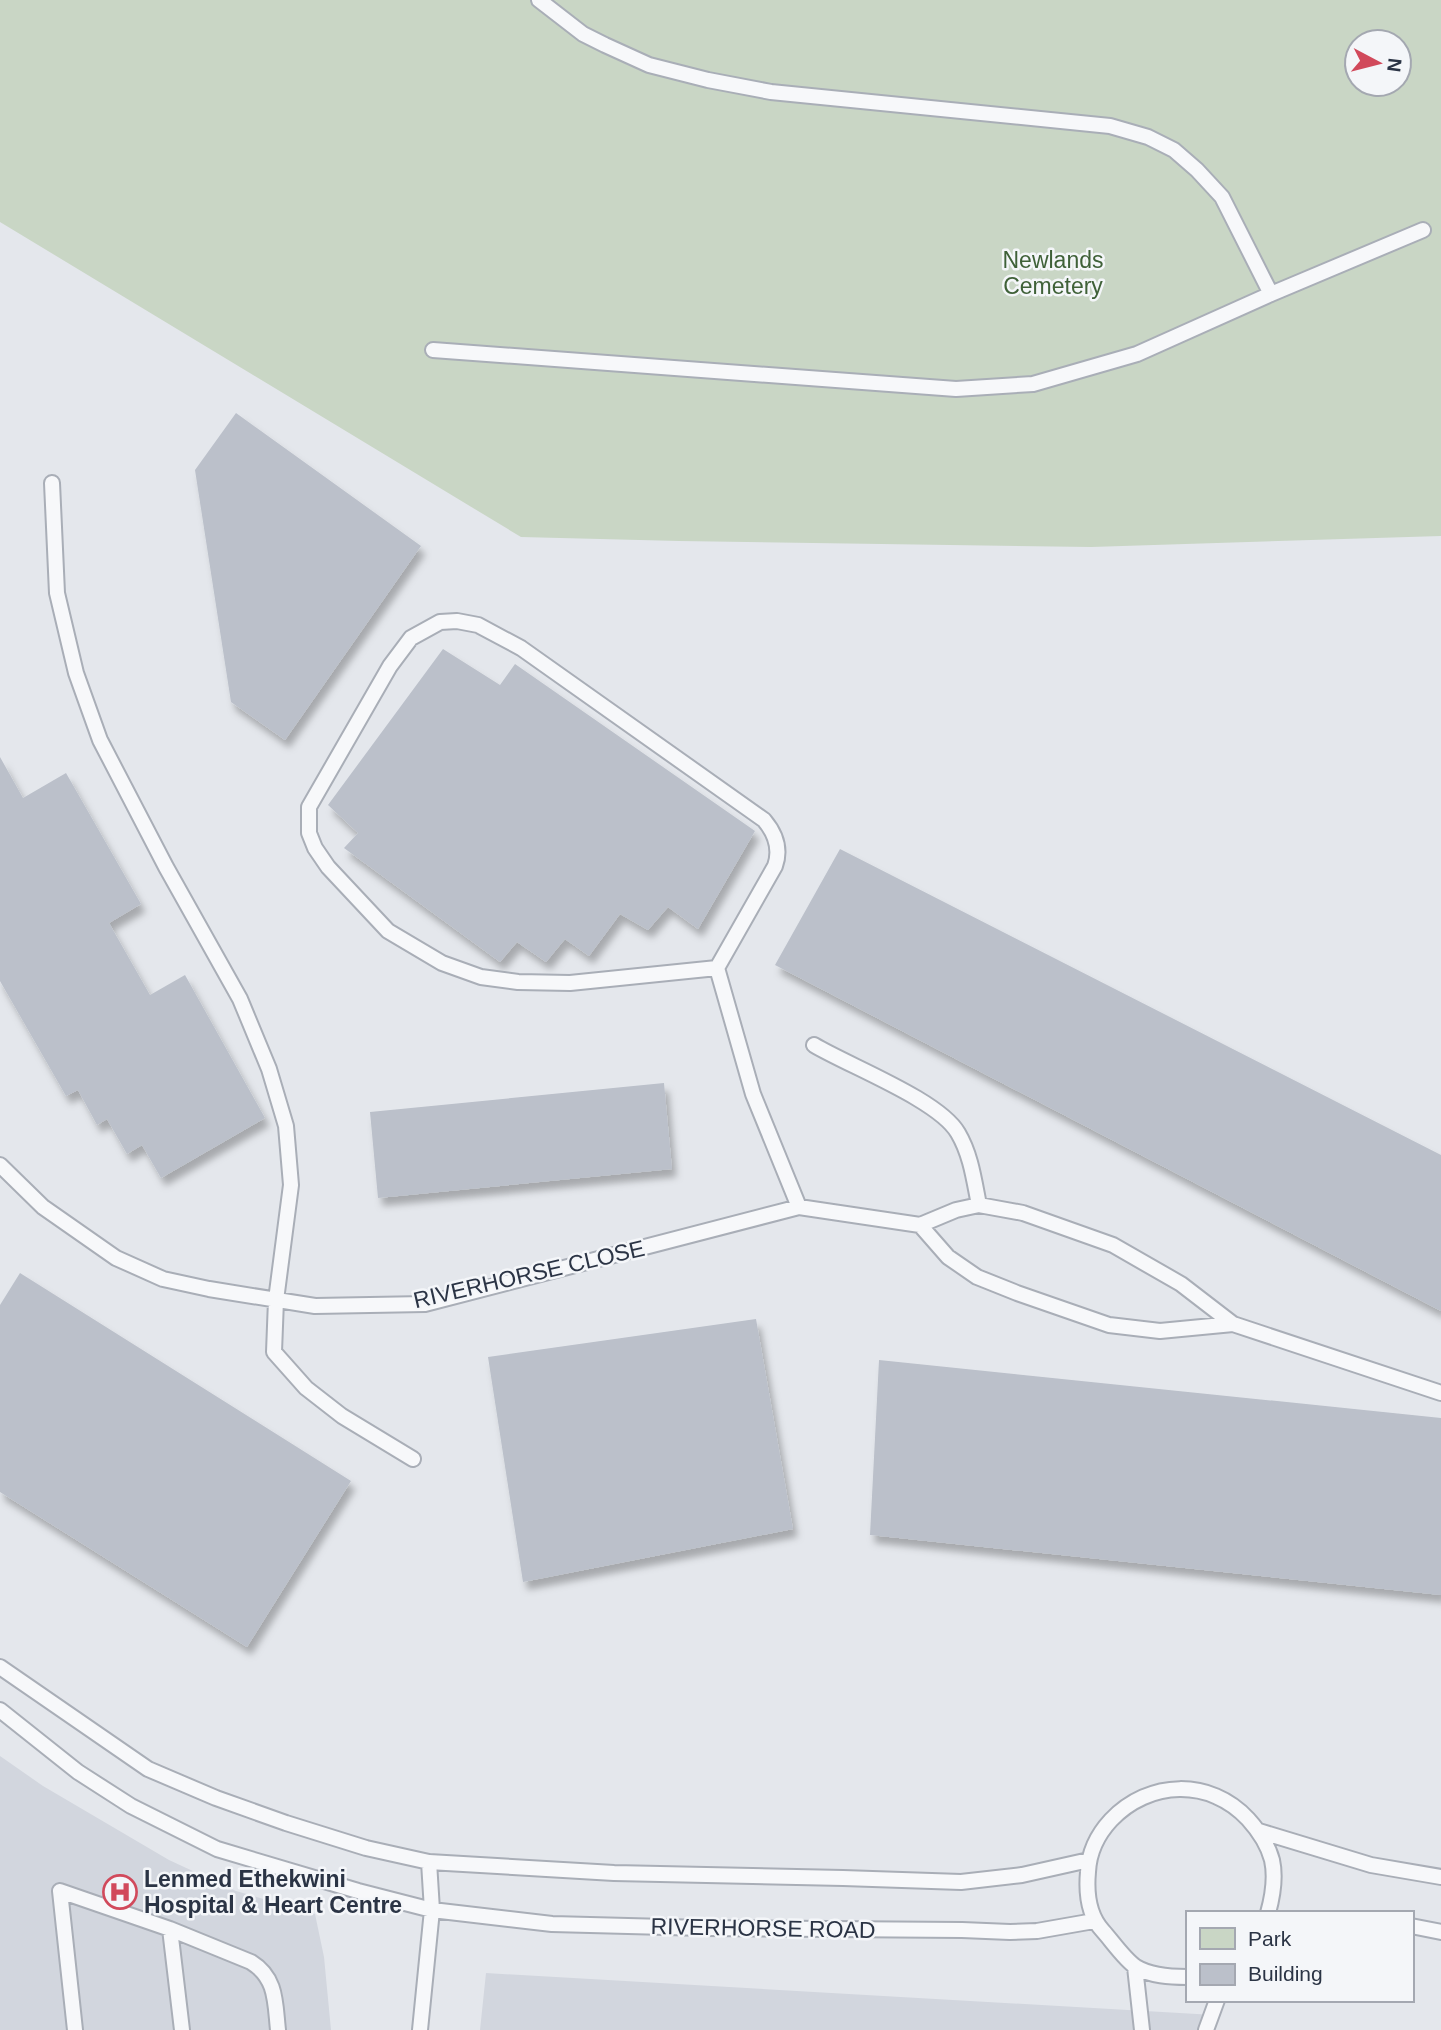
<svg xmlns="http://www.w3.org/2000/svg" width="1441" height="2030" font-family="Helvetica,sans-serif">
<style>
.built{fill:#d2d6de}
.green{fill:#c9d6c5;fill-rule:evenodd}
.building{fill:#bbc0ca;filter:url(#shadow)}
.lines{fill:none;stroke-linecap:round;stroke-linejoin:round}
.service-casing{stroke:#a9aeb7;stroke-width:18}
.service{stroke:#f7f8fa;stroke-width:14}
.labels{text-anchor:middle;dominant-baseline:central;stroke-width:5;stroke-linejoin:round;paint-order:stroke}
.park-label{font-size:23px;fill:#3f6138;stroke:#f4f6f9}
.street-label{font-size:23px;fill:#2b3445;stroke:#f4f6f9}
.poi-label{font-size:23px;font-weight:bold;fill:#2b3445;stroke:#f4f6f9;text-anchor:start}
</style>
<defs>
<filter id="shadow"><feDropShadow dx="4.5" dy="8" stdDeviation="3.5" flood-color="#0004"/></filter>
</defs>
<rect width="100%" height="100%" fill="#e4e7ec"/>
<!-- built -->
<path class="built" d="M0,1756l43,30 126,74 67,31 79,23 9,43 7,73h-331z
M486,1973l728,42 -5,15h-729z"/>
<!-- green -->
<path class="green" d="M0,0h1441v536l-350,11 -412,-6 -158,-4 -521,-315zM1357,42h42v42h-42z"/>
<!-- building -->
<path class="building" d="M236,413l185,133 -136,194 -54,-38 -36,-232z
M443,649l57,36 15,-21 240,167 -57,98 -30,-22 -20,23 -28,-16 -31,42 -24,-17 -19,23 -29,-20 -17,20 -156,-114 14,-15 -30,-28z
M0,757l23,41 43,-25 75,131 -32,19 41,72 35,-20 80,143 -104,60 -19,-33 -15,9 -20,-35 -10,6 -19,-35 -12,6 -66,-115z
M840,849l601,306v156l-666,-346z
M664,1083l8,86 -294,29 -8,-86z
M20,1273l331,208 -104,166 -247,-155v-187z
M756,1319l37,210 -270,53 -35,-225z
M879,1360l562,58v177l-571,-60z"/>
<g class="lines">
<!-- service casing -->
<g class="service-casing">
<path id="service" d="M539,0l44,34 22,11 44,20 59,15 63,12 339,34 38,11 26,13 23,20 25,27 49,97
M433,350l523,39 77,-5 104,-30 134,-60 152,-64
M52,483l5,110 19,80 24,67 66,127 74,132 29,70 17,57 5,59 -15,115 -2,52 32,36 36,28 71,43
M717,968l-147,15 -52,-1 -37,-5 -39,-14 -54,-32 -60,-64 -13,-19 -6,-15v-26l81,-141 21,-28 29,-16 17,-1 21,4 43,23 243,172c11,13 17,29 11,46l-58,102 36,126 46,113
M814,1045c35,21 125,55 144,88 13,22 16,47 21,72
M0,1165l43,42 73,51 47,21 46,10 106,17 110,-2 374,-97 121,18 36,-15 23,-5 44,8 90,32 68,39 52,40 -73,7 -51,-6 -92,-32 -40,-16 -29,-20 -28,-32
M1233,1324l208,69
M0,1667l148,102 68,29 70,25 80,25 63,14 185,11 229,5 118,4 61,-7 67,-15
M0,1710l78,62 53,34 86,43 141,42 74,19 120,14 152,4 258,2 48,2 27,-1 57,-10
M1259,1831l112,34 70,12
M1411,1926l30,6
M1135,1967l7,63
M1187,1977c-17,0 -36,-1 -51,-10 -11,-7 -24,-26 -33,-36 -15,-16 -17,-37 -15,-59 1,-20 10,-38 23,-52 38,-40 99,-42 137,-1 10,11 20,26 24,41 4,18 1,35 -4,53
M75,2030l-15,-139 110,38
M182,2030l-12,-101 81,33c26,16 24,41 27,68
M420,2030l12,-120 -3,-48
M1206,2030l11,-30"/>
</g>
<!-- service -->
<use href="#service" class="service"/>
</g>
<!-- icons -->
<defs>
<g id="hospital-ring" transform="scale(1.75)"><circle r="9.5" fill="#f4f6f9" stroke="#d1495b" stroke-width="1.5"/><path d="M-5-5h3v3.5h4V-5h3V5h-3V1.5h-4V5h-3Z" fill="#d1495b"/></g>
</defs>
<g fill-rule="evenodd">
<use href="#hospital-ring" x="120" y="1892"/>
</g>
<g class="labels">
<!-- park labels -->
<g class="park-label">
<text x="1053" y="260">Newlands<tspan x="1053" dy="26">Cemetery</tspan></text>
</g>
<!-- street labels -->
<g class="street-label">
<text transform="translate(529 1274) rotate(-13)">RIVERHORSE CLOSE</text>
<text transform="translate(763 1928) rotate(1)">RIVERHORSE ROAD</text>
</g>
<!-- poi labels -->
<g class="poi-label">
<text x="144" y="1879">Lenmed Ethekwini<tspan x="144" dy="26">Hospital &amp; Heart Centre</tspan></text>
</g>
</g>
<!-- legend -->
<rect x="1186" y="1911" width="228" height="91" fill="#f4f6f9" stroke="#a4a8b1" stroke-width="2"/>
<rect x="1200" y="1928" width="35" height="21" fill="#c9d6c5" stroke="#a4a8b1" stroke-width="2"/>
<text x="1248" y="1946" font-size="21" fill="#2b3445">Park</text>
<rect x="1200" y="1964" width="35" height="21" fill="#bbc0ca" stroke="#a4a8b1" stroke-width="2"/>
<text x="1248" y="1981" font-size="21" fill="#2b3445">Building</text>
<!-- north arrow -->
<g transform="translate(1378 63) rotate(97)"><circle r="33" fill="#f4f6f9" stroke="#a4a8b1" stroke-width="2"/>
<path d="M0-5L12 26L0 18L-12 26Z" fill="#d1495b"/>
<text y="-10" font-size="19" font-weight="bold" text-anchor="middle" fill="#2b3445">N</text>
</g>
</svg>
